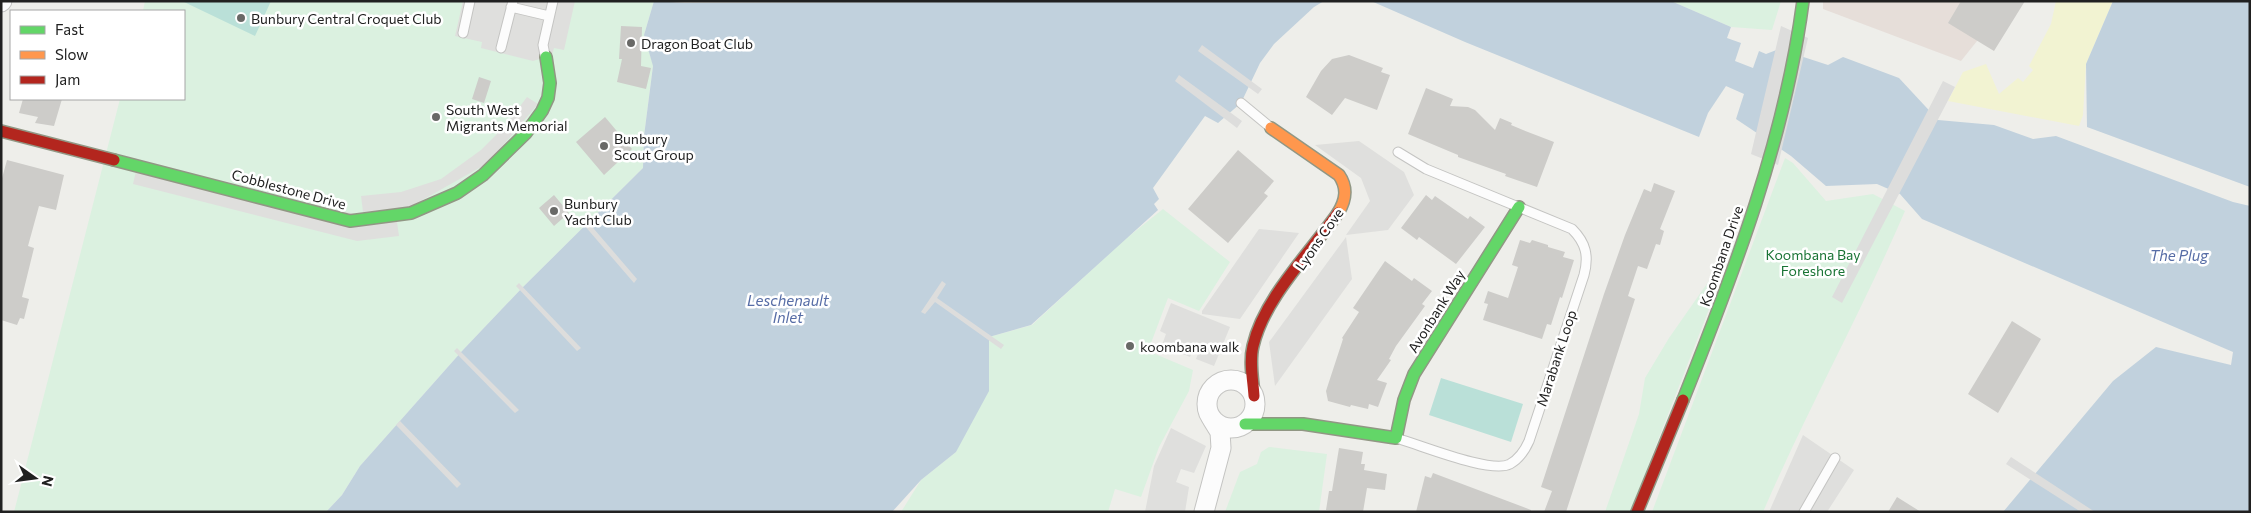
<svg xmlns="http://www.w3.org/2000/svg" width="2251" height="513" font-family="Commissioner,sans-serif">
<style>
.commercial{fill:#e6ded9}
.sand{fill:#f2f3d2}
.park{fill:#dbf1e0}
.pitch{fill:#bae0d8}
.parking{fill:#dfdfdd}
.water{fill:#c1d1dd}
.pier{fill:#dddddc}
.building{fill:#cdccc9}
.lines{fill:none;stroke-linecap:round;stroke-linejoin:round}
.lane-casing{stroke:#c4c4c2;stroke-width:11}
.street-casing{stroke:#c4c4c2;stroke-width:21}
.fast-casing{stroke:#919784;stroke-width:14}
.slow-casing{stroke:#919784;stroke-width:14}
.jam-casing{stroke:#919784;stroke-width:14}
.lane{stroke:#fcfcfc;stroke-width:9}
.street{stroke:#fcfcfc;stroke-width:19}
.fast{stroke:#63d668;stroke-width:11}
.slow{stroke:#ff974d;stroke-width:11}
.jam{stroke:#b3261e;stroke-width:11}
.poi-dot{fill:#696967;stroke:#fff;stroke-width:2}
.labels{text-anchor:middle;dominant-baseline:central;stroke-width:5;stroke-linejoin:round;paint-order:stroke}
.poi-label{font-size:14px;fill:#212121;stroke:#fff;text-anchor:start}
.street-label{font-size:14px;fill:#212121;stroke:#fff}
.park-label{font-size:14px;fill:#197435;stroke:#fff}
.water-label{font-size:15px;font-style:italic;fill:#576da6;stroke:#fff}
</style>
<rect width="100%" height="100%" fill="#eeeeea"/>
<!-- commercial -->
<path class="commercial" d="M1823,1h186l-48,60 -138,-52z"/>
<!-- sand -->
<path class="sand" d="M2056,1h57l-27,63 -3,51 -4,11 -131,-25 15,-29 23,-8 13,30 19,-16 5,4 10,-12 -4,-4 22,-42z"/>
<!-- park -->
<path class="park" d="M145,1h509l-10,34 9,30 -9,71 -1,32 -122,121 -59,62 -102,115 -18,29 -16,17h-312l106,-413h64v-88h-41z
M1671,1h110l-9,29 -41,-3z
M1785,158l8,5 33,38 47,-7 32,17c-44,102 -98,199 -142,301h-111z
M1163,209l67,53 -31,49 -31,-13 -20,53 45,19 -4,21 -30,56 -18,50 -26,-8 -7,23h-207l20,-32 35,-28 33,-115 43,-12 91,-84z
M1734,245l-104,267h-25l34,-98 6,-36 24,-40z
M1269,447l58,7 -8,58h-94l15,-40 17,-8 4,-12z"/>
<!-- pitch -->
<path class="pitch" d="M182,1h89l-16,35z
M1441,378l82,26 -12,38 -82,-27z"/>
<!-- parking -->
<path class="parking" d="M463,1h112l-11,49 -10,-2 -2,7 -19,6 -52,-13 1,-6 -27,-6z
M527,97l11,7 -50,59 -78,44 -47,5 -2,-16 40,-4 40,-13 40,-29 24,-24z
M1359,141l45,31 10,23 -26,35 -42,5 24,-34 -9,-23 -46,-33z
M136,171l261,51 2,14 -42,5 -224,-57z
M1259,229l40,4 -59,86 -38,-5v-3z
M1346,237l6,42 -77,107 -6,-44z
M1171,303l59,24 -16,39 -18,-7 5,-13 -6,-2 -5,13 -28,-12 4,-11 -6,-3z
M1171,428l35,18 -12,27 -13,-4 -5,13 13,5 -4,25h-40l9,-46z
M1803,435l51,35 -27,42h-58z"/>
<!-- water -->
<path class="water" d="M654,1l30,2 640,-2 -10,6 -40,37 -14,19 -19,40 -23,20 -13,-7 -52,72 6,11 -5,5 4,6 -127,115 -42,12v54l-33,61 -35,28 -29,32h-566l16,-17 18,-29 102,-115 59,-62 122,-121 1,-32 9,-70 -9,-31z
M1371,1h300l60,26 -4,11 14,5 -6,18 18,7 6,-17 7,3 13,-5 49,16 15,-8 56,21 39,42 56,5 39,14 23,-3 177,66 17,4v306h-247l110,-131 43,-34 75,18 2,-13 -311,-133 -22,-25 -23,-10 -51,2 -35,-30 -55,-37 8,-25 -18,-8 -18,27 -9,24 -234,-95z
M2113,1h137v186l-163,-60 -1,-63z"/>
<!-- pier -->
<path class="pier" d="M1781,26l27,12 -30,127 -27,-11z
M1202,45l60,44 -4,5 -60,-43z
M1179,75l63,46 -5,7 -62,-47z
M1943,81l12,6 -113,216 -10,-6z
M588,222l49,57 -3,4 -50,-58z
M942,281l4,3 -9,14 67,47 -3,4 -66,-47 -10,12 -4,-2z
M519,283l62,65 -4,3 -61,-65z
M457,348l62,62 -4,3 -61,-62z
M400,421l61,63 -4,4 -61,-63z
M2011,457l84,55h-14l-75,-48z"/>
<!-- building -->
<path class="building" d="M1961,1h64l-31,50 -46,-28z
M621,26l21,1 -1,39 10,2 -5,21 -29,-7 5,-23h-3z
M1349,55l34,13 -2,4 9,3 -13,35 -32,-12 -13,17 -26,-18 15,-26 11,-12z
M479,77l12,4 -7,22 -12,-4z
M1426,88l27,11 -3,7 18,1 7,3 20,20 5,-12 12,5 -1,2 12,5 31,12 -17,45 -32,-11 1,-2 -34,-12 -14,-5v-2l-50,-21z
M23,99h39l-8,27 -19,-3 3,-6 -19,-4z
M605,117l27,32 -28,26 -28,-33z
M1238,150l36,31 -10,12 4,3 -40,47 -40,-34z
M7,160l57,15 -8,35 -17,-4 -11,40 6,2 -12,49 7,2 -5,20 -4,-1 -3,7 -16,-5v-138z
M1654,183l21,8 -15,38 4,2 -4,14 -4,-1 -9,25 -9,-3 -10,30 7,3 -69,213h-22l8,-21 -11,-4 63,-193 21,-59 19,-46 7,3z
M554,195l15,18 -15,13 -15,-18z
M1426,195l6,5 3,-4 33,23 2,-3 15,11 -29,37 -37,-27 -2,3 -16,-12z
M1520,240l10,3 2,-3 16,5v2l17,5 -2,5 11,3 -12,38 -2,-1 -9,28 -4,-1 -5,15 -59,-19 5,-16 -4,-1 4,-12 20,7 10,-31 -6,-2z
M1385,261l27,20 2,-3 18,13 -10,13 3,2 -29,40 -7,13 2,1 -14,20 10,3 -9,24 -9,-3 -1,5 -17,-4 -1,2 -22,-6 -2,-10 17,-52 -1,-1 17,-26 -6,-4z
M2012,321l29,18 -43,74 -30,-19z
M1339,448l24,4 -2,12h4l-1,6 23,4 -2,16 -18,-2 -4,24 -37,-2 3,-19h3z
M1433,473l98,37v2h-115l9,-36 6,2z
M1897,497l24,15h-33z"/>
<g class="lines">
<!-- lane casing -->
<g class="lane-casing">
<path id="lane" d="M511,7l38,9
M463,33l7,-32
M501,48l12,-47
M545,55l-2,-10 10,-44
M1241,103l29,24
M1398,152l28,17 146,60c14,14 17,27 12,46l-55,166c-4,9 -10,18 -19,23 -19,10 -89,-19 -111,-25
M1804,512l31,-54"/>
</g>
<!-- street casing -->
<g class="street-casing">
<path id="street" d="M1,2l1,-1
M1207 404a24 24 0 1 1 48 0a24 24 0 1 1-48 0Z
M1204,512l17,-64 -1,-16 -8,-13"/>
</g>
<!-- fast casing -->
<g class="fast-casing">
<path id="fast" d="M114,160l236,61 61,-8 46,-20 26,-18 43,-42 16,-22 6,-13 2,-15 -4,-26
M1683,400c51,-128 102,-261 120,-399
M1245,424h58l93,14 8,-38 10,-26 105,-167"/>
</g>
<!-- slow casing -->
<g class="slow-casing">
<path id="slow" d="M1271,128l68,47c9,13 7,25 -1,38"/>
</g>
<!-- jam casing -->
<g class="jam-casing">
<path id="jam" d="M1,131l113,29
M1254,396c-1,-16 -5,-34 -1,-50 11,-48 57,-93 85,-133
M1637,512l46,-112"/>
</g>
<!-- lane -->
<use href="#lane" class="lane"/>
<!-- street -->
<use href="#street" class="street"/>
<!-- fast -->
<use href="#fast" class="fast"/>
<!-- slow -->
<use href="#slow" class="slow"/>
<!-- jam -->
<use href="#jam" class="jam"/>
</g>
<!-- markers -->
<g class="poi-dot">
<circle cx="241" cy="18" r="5"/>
<circle cx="631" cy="43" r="5"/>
<circle cx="436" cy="117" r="5"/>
<circle cx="604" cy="146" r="5"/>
<circle cx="554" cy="211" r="5"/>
<circle cx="1130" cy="346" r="5"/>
</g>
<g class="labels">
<!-- poi labels -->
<g class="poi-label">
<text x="251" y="18">Bunbury Central Croquet Club</text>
<text x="641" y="43">Dragon Boat Club</text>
<text x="446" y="109">South West<tspan x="446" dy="16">Migrants Memorial</tspan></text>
<text x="614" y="138">Bunbury<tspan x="614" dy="16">Scout Group</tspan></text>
<text x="564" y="203">Bunbury<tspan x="564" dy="16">Yacht Club</tspan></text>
<text x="1140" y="346">koombana walk</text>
</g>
<!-- street labels -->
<g class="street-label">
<text transform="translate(289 189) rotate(15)">Cobblestone Drive</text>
<text transform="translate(1319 239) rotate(-55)">Lyons Cove</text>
<text transform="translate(1721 256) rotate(-71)">Koombana Drive</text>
<text transform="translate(1436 311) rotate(-58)">Avonbank Way</text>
<text transform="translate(1556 358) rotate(-72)">Marabank Loop</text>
</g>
<!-- park labels -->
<g class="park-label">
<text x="1813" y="254">Koombana Bay<tspan x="1813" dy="16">Foreshore</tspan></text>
</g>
<!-- water labels -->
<g class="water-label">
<text x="2179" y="255">The Plug</text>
<text x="788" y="300">Leschenault<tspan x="788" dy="17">Inlet</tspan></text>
</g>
</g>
<!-- border -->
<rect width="2251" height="513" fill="none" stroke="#212121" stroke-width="5"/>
<!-- legend -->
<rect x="10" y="10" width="175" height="90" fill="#ffffff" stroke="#a6a6a6"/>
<rect x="20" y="26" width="25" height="8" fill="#63d668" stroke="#a6a6a6"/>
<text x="55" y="35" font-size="15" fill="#212121">Fast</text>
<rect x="20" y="51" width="25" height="8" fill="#ff974d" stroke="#a6a6a6"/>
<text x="55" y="60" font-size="15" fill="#212121">Slow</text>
<rect x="20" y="76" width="25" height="8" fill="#b3261e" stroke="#a6a6a6"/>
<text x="55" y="85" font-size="15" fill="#212121">Jam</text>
<!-- north arrow -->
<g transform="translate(35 478) rotate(104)" stroke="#ffffff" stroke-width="4" paint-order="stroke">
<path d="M0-4L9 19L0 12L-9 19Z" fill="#212121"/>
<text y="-8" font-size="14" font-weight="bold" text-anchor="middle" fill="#212121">N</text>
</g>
</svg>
